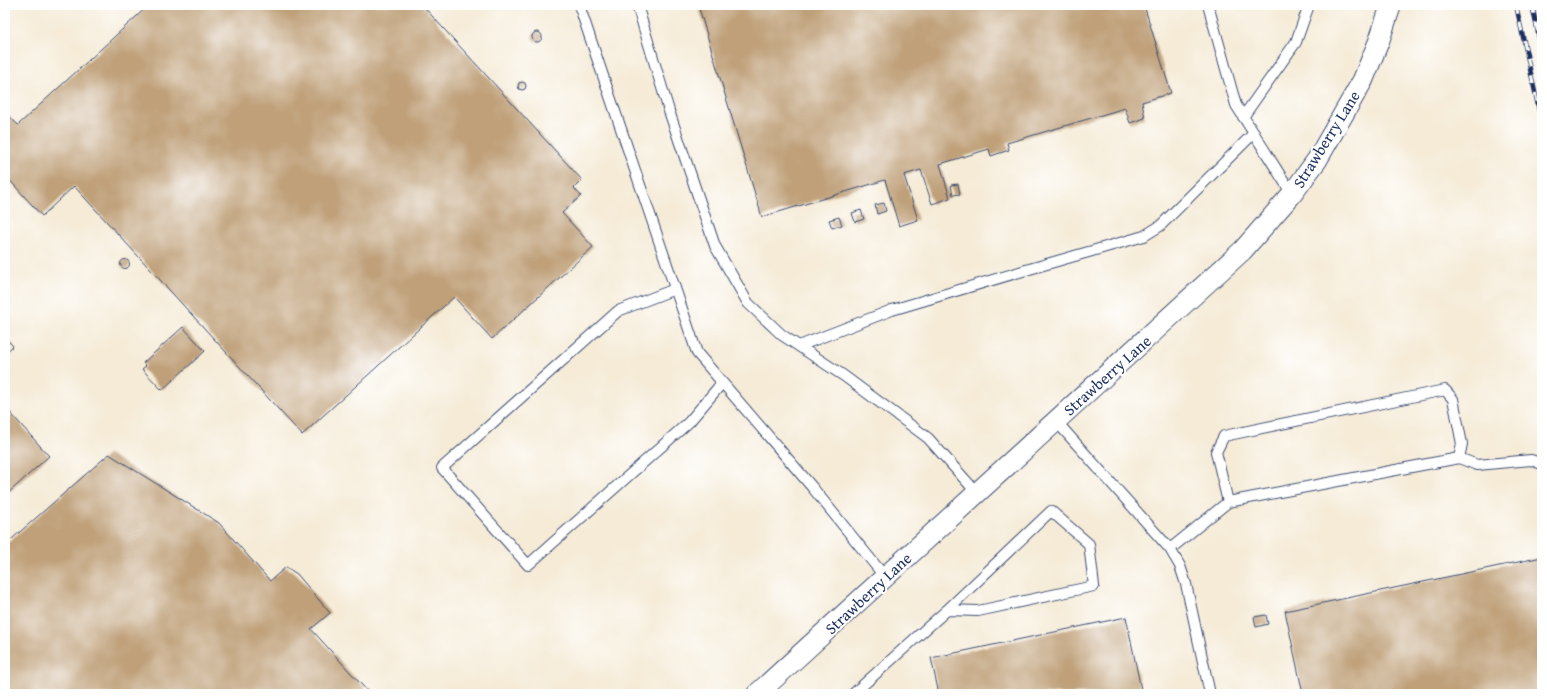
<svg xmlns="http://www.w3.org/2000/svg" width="1547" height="699" font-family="'Gentium Book Plus',serif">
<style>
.building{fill:#bfa079}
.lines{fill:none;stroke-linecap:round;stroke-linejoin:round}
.service-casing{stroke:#3c4b70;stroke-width:12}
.minor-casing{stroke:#3c4b70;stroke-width:22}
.service{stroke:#fff;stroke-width:10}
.minor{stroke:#fff;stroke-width:20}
.rail-casing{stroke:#1b2f5e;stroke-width:4.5}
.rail{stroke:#fff;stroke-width:3;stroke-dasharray:9;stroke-linecap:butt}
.labels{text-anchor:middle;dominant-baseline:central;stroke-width:4;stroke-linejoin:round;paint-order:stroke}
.street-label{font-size:16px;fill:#1b2f5e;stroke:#fff}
</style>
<rect width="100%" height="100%" fill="#fff"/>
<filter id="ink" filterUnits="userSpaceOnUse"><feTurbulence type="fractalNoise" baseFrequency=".025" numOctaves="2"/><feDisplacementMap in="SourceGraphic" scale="8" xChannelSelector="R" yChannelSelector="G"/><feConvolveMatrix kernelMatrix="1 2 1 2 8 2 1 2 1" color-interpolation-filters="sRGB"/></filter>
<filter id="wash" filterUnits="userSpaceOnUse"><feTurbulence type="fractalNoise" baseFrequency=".012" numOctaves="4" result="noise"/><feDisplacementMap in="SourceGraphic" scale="16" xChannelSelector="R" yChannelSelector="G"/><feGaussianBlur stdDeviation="0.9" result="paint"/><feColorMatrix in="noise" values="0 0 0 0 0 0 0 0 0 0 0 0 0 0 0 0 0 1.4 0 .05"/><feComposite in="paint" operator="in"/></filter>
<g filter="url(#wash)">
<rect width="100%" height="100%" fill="#f5ebd7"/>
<g id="blocks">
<!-- building -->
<path class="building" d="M149,5h273l160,175 -8,8 7,8 -19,17 31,34 -101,92 -38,-42 -152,138 -228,-249 -32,30 -37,-41v-63l13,13z
M698,5h446l27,88 -29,9 3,16 -15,5 -5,-15 -118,35 2,7 -18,6 -2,-7 -49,15 10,34 -18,6 -11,-34 -17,5 14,45 -19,6 -14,-46 -123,37z
M532 37a5 5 0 1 1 10 0a5 5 0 1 1-10 0Z
M518 86a4 4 0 1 1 8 0a4 4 0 1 1-8 0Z
M958,184l2,10 -7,1 -2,-10z
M884,203l2,8 -9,3 -2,-9z
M861,210l3,9 -9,3 -3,-9z
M839,217l3,8 -10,3 -3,-8z
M120.5 264a4.5 4.5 0 1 1 9 0a4.5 4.5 0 1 1-9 0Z
M183,327l22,24 -43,39 -20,-21 4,-3 -3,-3z
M5,337l8,9 -8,7z
M5,407l44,49 -44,40z
M109,454l110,69 51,58 16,-14 11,7 33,39 -19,16 59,65h-365v-149z
M1542,557v137h-239l-18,-83z
M1266,615l2,9 -12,3 -2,-10z
M1126,617l16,77h-203l-8,-36z"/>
</g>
</g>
<g filter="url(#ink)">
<use href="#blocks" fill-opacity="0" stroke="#3c4b70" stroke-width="1"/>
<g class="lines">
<!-- service casing -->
<g class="service-casing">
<path id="service" d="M579,5l118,348 115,134 73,90
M637,5l32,106 46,135 33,57 34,32 62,41 84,62 49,55
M1208,5l28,100 56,89
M1243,117l53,-75 13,-37
M675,289l-57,22 -176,157 86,97 161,-143 33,-39
M799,346l93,-36 134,-40 118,-34 16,-10 94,-93
M1056,421l114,128 10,17 6,18 24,110
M1459,458l18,7 54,-5 11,4
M1170,549l58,-47 231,-44 3,-14 -9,-45 -8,-9 -221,46 -8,16 12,50
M853,694l94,-84 104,-99 38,33 5,42 -116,25 -31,-1"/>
</g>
<!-- minor casing -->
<g class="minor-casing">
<path id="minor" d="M757,694l486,-444 49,-56 25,-34 46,-80 16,-39 12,-36"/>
</g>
<!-- service -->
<use href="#service" class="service"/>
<!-- minor -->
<use href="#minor" class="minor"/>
<!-- rail casing -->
<g class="rail-casing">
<path id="rail" d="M1516,5l26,119
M1532,5l10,47"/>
</g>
<!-- rail -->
<use href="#rail" class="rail"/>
</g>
</g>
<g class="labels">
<!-- street labels -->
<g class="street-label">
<text transform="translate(1326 139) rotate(-58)">Strawberry Lane</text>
<text transform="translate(1107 375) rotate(-42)">Strawberry Lane</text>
<text transform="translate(868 593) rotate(-43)">Strawberry Lane</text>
</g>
</g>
<!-- margin -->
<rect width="1547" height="699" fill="none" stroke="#fff" stroke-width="20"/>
</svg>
